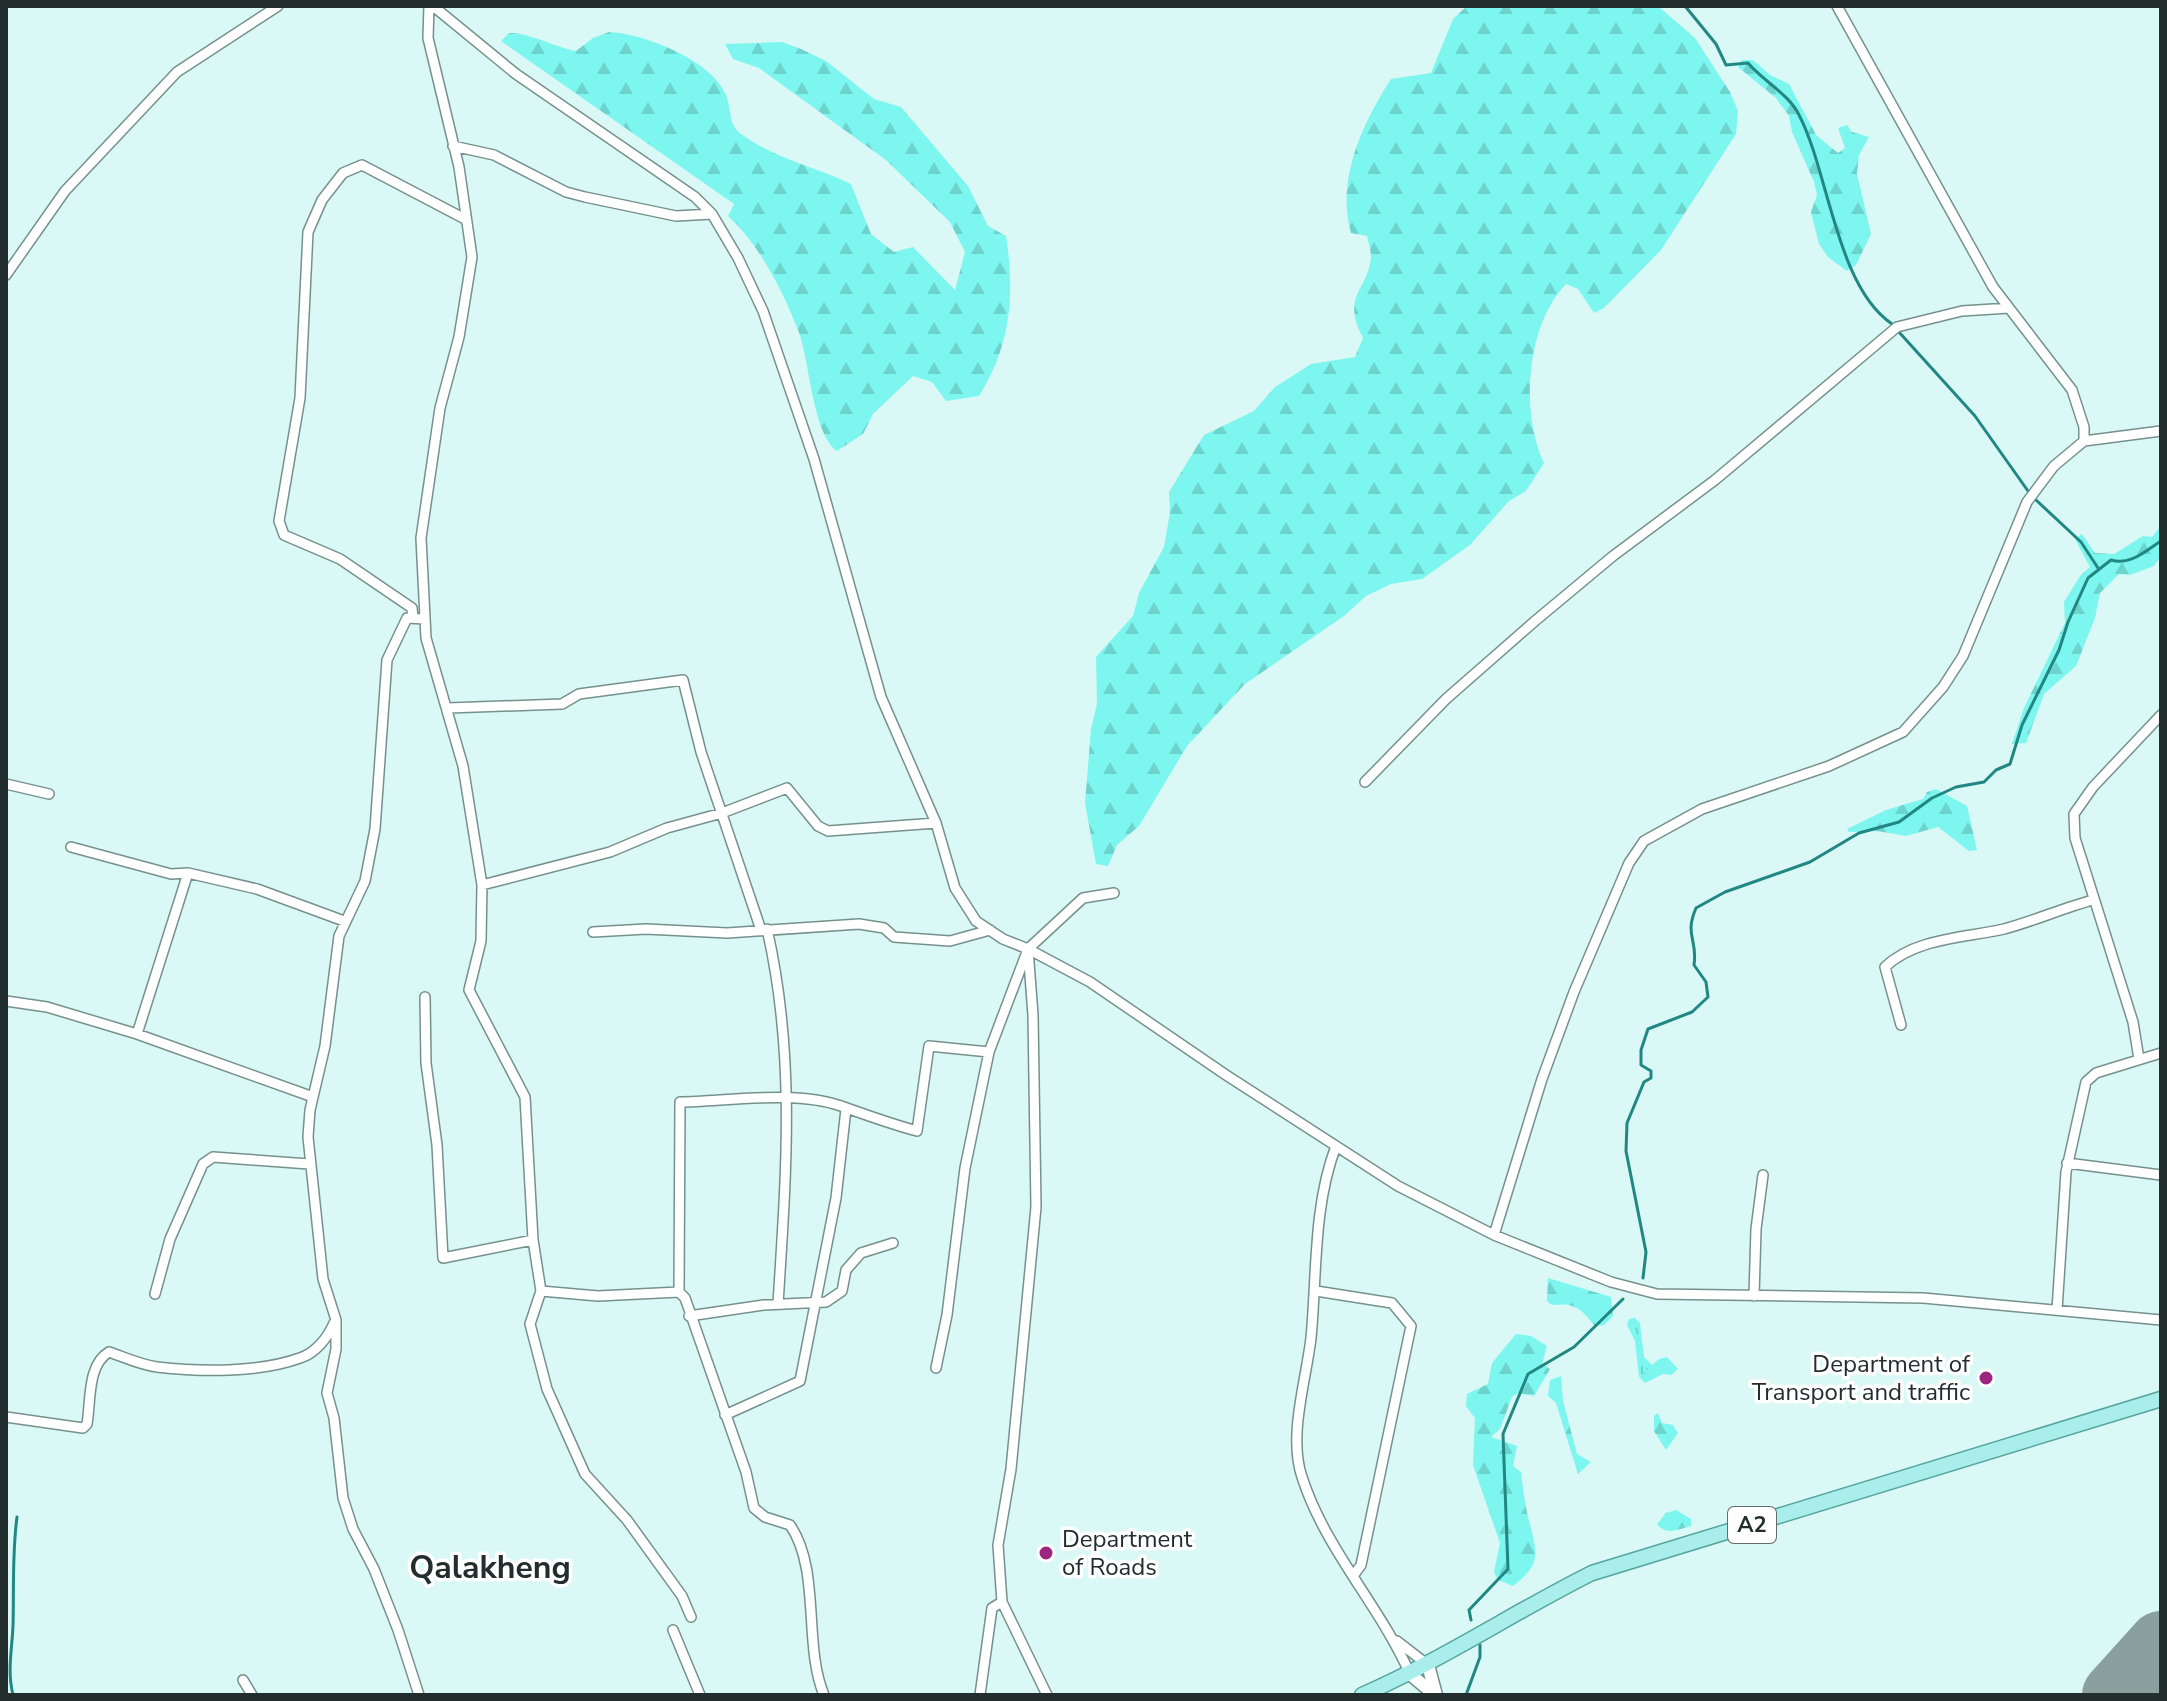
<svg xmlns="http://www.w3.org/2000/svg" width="2167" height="1701" font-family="'Nunito Sans',sans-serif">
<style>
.grass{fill:url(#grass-tufts)}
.forest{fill:url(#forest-firs)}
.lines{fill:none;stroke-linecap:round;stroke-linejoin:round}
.stream{stroke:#218782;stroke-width:3}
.runway{stroke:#8aa09e;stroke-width:66}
.minor-casing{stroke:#75918e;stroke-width:12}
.secondary-casing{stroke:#75918e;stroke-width:15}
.primary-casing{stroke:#55a49f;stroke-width:17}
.minor{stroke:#fff;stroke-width:9}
.secondary{stroke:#fff;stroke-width:12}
.primary{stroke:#a9eeea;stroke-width:14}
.poi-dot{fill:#9c257f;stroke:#fefefe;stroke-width:3}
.labels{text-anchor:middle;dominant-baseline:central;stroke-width:7;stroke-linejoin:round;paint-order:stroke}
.shield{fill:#fefefe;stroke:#646c6c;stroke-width:2}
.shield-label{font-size:22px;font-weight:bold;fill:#222e2d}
.poi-label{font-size:24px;fill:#222e2d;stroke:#fefefe;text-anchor:end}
.district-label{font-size:32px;font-weight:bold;fill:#222e2d;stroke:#fefefe}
</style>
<defs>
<pattern id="grass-tufts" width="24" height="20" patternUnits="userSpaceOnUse" patternTransform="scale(2)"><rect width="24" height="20" fill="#7df6ef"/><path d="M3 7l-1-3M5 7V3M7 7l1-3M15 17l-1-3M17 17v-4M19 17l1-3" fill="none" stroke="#6cd3cd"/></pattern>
<pattern id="forest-firs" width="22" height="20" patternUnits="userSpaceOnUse" patternTransform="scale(2)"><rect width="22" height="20" fill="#7df6ef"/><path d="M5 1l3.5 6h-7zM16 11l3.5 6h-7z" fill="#6cd3cd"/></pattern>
</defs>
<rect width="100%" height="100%" fill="#daf8f5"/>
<!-- grass -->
<path class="grass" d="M1635,1318l5,5 4,34 9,9 -14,11 -4,-36 -8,-16 2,-6z"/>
<!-- forest -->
<path class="forest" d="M1467,6h191l37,32 35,54 8,19 -2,23 -75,116 -57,58 -10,5 -16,-24 -12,-5c-40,41 -46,129 -22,179l-18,28 -17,10 -39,44 -48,34 -31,5 -25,12 -22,20 -99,68 -58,62 -48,80 -22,19 -9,21 -12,-2 -11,-61 6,-74 6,-25 -1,-47 37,-41 6,-23 25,-46 6,-35 -1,-20 35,-57 50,-24 21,-24 36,-23 44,-7 8,-19c-23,-43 6,-48 8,-82 0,-6 -3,-14 -4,-20l-16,-3c-15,-53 11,-109 40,-154l40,-6 22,-54z
M609,32c33,1 102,28 116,61 8,16 1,32 19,43 33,23 72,31 107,48l20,50 23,18 19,-5 42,43 10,-38 -15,-30 -64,-62 -127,-92 -26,-9 -8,-15 57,-2 19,7 25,12 48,38 27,8 67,79 20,40 18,10c9,59 5,109 -27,160l-33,5 -14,-19 -19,-6 -40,38 -10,20 -26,17c-25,-18 -27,-91 -39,-121 -15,-39 -39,-86 -70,-114l6,-12 -233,-163 8,-8c18,-1 46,14 67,18l17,-13z
M1742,60h11l17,15 19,9 27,51 22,18 7,-5 -7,-20 9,-3 5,7 17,5 -10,18 -2,19 14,60 -15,31 -9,6 -19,-14 -9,-13 -8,-32 6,-17 -3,-13 -22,-50 -3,-16 -13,-18 -38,-31z
M2161,526v30l-7,10 -24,9 -11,-1 -19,19 -5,25 -19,48 -32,28 -18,49 -14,1 12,-36 41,-85 -1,-21 16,-26 10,-9 -15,-28 7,-5 13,19 19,1 29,-18 9,1z
M1936,789l31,17 10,44 -8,1 -31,-24 -32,9 -29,-5 -28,1 -2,-3 39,-19 37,-11 4,-7z
M1548,1278l63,19 2,19 -9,9 -9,1c-13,-16 -19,-24 -43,-21l-5,-4z
M1516,1334l15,2 16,10 -5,18 8,5 -16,27 -16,-3 -6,4 -12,32 -9,8 26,9 -4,20 8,6c2,17 4,35 9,52 8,32 10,41 -17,62l-15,-6 -4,-8 6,-29 -27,-78 2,-47 -9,-12 1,-12 21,-10 4,-21z
M1667,1357l11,12 -7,6 -8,-1 -18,9 -6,-6 20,-18z
M1561,1376l2,25 14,53 14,8 -13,12 -22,-71 -8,-7 2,-16z
M1658,1413l4,10 11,2 5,8 -12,17 -12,-19v-15z
M1676,1510l15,9v7c-12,3 -25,10 -34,-2l9,-11z"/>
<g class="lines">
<!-- stream -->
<path class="stream" d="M1685,6l31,38 10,21 22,-2c15,18 41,31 51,52 30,57 37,171 93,209
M1898,331l77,85 53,75
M2036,500l45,42 17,26
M1643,1278l3,-26 -20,-101 1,-28 17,-41 7,-4v-7l-10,-6v-15l7,-21 44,-17 16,-15 -2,-15 -12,-17c4,-26 -10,-29 2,-57l29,-16 85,-30 49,-29 40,-11 33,-24 24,-11 28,-5 12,-12 14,-6 12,-39 37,-75 9,-28 20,-44 23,-18c19,6 34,-9 50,-19
M1471,1620l-2,-10 39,-41 -5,-135 25,-60 46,-27 49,-48
M13,1695c-6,-24 -1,-45 0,-69 1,-37 -1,-72 4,-109
M1466,1695l14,-38v-12"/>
<!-- runway -->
<path class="runway" d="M2115,1695l46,-51"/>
<!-- minor casing -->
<g class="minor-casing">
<path id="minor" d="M429,6l-1,32 31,129 13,90 -13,80 -19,71 -19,130 5,100 37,128 19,119 -1,56 -12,49 56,107 8,143 8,51 -11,33 17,65 38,85 42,46 55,76 9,21
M433,6l83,68 179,123 17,17 26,44 25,53 51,148 67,238 55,126 19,65 21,33 27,18 25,10 5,66 3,192 -25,262 -13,76 4,57 45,93
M1837,6l156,281 79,103 12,37v14
M453,146l41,9 72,37 19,5 91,19 36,-2
M6,275l59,-84 112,-119 101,-66
M413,618l-1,-10 -72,-49 -56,-24 -5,-14 21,-123 8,-166 14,-32 21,-27 19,-8 103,54
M448,708l114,-4 17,-10 104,-14 18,72 60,178
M1365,782l81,-83 89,-78 78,-65 102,-76 182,-153 65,-16 47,-3
M6,784l43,10
M71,847l100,27 17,-1 69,16 87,32
M482,885l128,-33 57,-24 55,-15 65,-25 31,38 10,5 108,-8
M767,929c29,127 19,247 11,375
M593,932l53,-3 81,4 132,-9 25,4 10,9 56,4 40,-11
M1028,949l62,33 136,93 172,111 96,49 117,47 46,12 266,4 238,22
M425,997l1,66 11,82 6,113 90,-18
M6,1001l41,6 90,27 176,63
M1901,1025l-16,-58c30,-29 80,-29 119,-38 30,-8 59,-21 89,-29
M137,1034l51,-161
M2139,1059l-6,-37 -58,-184 -1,-24 19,-27 68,-72
M1336,1146c-23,60 -19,129 -25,192 -5,43 -23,98 -9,139 23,72 78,129 108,197
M2067,1163l94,12
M1494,1235l48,-156 32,-87 55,-129 15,-22 58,-32 127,-43 74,-34 40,-45 20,-31 64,-154 27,-36 30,-25 77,-10
M541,1291l57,5 81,-4
M1316,1291l76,12 19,23 -50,239 -8,11
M155,1294l15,-55 33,-75 10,-7 96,7
M1754,1296l2,-67 7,-54
M2057,1310l9,-138 20,-90 10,-9 65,-20
M689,1316l75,-11 62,-3 16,-11 4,-21 15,-17 32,-10
M936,1368l11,-53 18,-147 24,-116 39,-103 55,-51 31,-5
M725,1415l75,-34 36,-183 10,-89
M6,1417l77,11 4,-4c4,-23 0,-59 22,-72 15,5 32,13 48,15 44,5 101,6 143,-9 16,-5 28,-21 34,-35
M673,1630l27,65
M1397,1641l31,24
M243,1680l9,15
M419,1695l-21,-65 -24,-61 -21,-40 -10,-31 -9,-80 -7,-25 9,-44v-29l-13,-41 -15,-142 2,-27 15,-64 14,-110 26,-55 10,-52 12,-169 20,-42 18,1
M824,1695c-21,-50 -3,-125 -34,-170l-25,-8 -11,-9 -8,-36 -61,-174 -6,-6 1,-190c48,-1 116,-12 161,4 25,9 50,18 76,25l12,-85 60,6
M980,1695l12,-87 10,-6"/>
</g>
<!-- secondary casing -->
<g class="secondary-casing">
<path id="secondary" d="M1428,1665l8,30
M1410,1674l25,21"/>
</g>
<!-- primary casing -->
<g class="primary-casing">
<path id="primary" d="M1362,1695c80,-35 152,-83 230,-122l569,-174"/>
</g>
<!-- minor -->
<use href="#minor" class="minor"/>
<!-- secondary -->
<use href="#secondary" class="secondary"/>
<!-- primary -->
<use href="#primary" class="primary"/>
</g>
<!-- markers -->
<g class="poi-dot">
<circle cx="1986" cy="1378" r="8"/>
<circle cx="1046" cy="1553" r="8"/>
</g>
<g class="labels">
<!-- shield labels -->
<rect class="shield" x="1728" y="1507" width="48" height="36" rx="6"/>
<g class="shield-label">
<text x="1752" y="1525">A2</text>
</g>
<!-- poi labels -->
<g class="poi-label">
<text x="1970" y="1364">Department of<tspan x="1970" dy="28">Transport and traffic</tspan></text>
<text x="1062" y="1539" text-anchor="start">Department<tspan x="1062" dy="28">of Roads</tspan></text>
</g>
<!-- district labels -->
<g class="district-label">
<text x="490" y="1567">Qalakheng</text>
</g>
</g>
<!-- border -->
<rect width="2167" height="1701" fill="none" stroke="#222e2d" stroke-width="16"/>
</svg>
